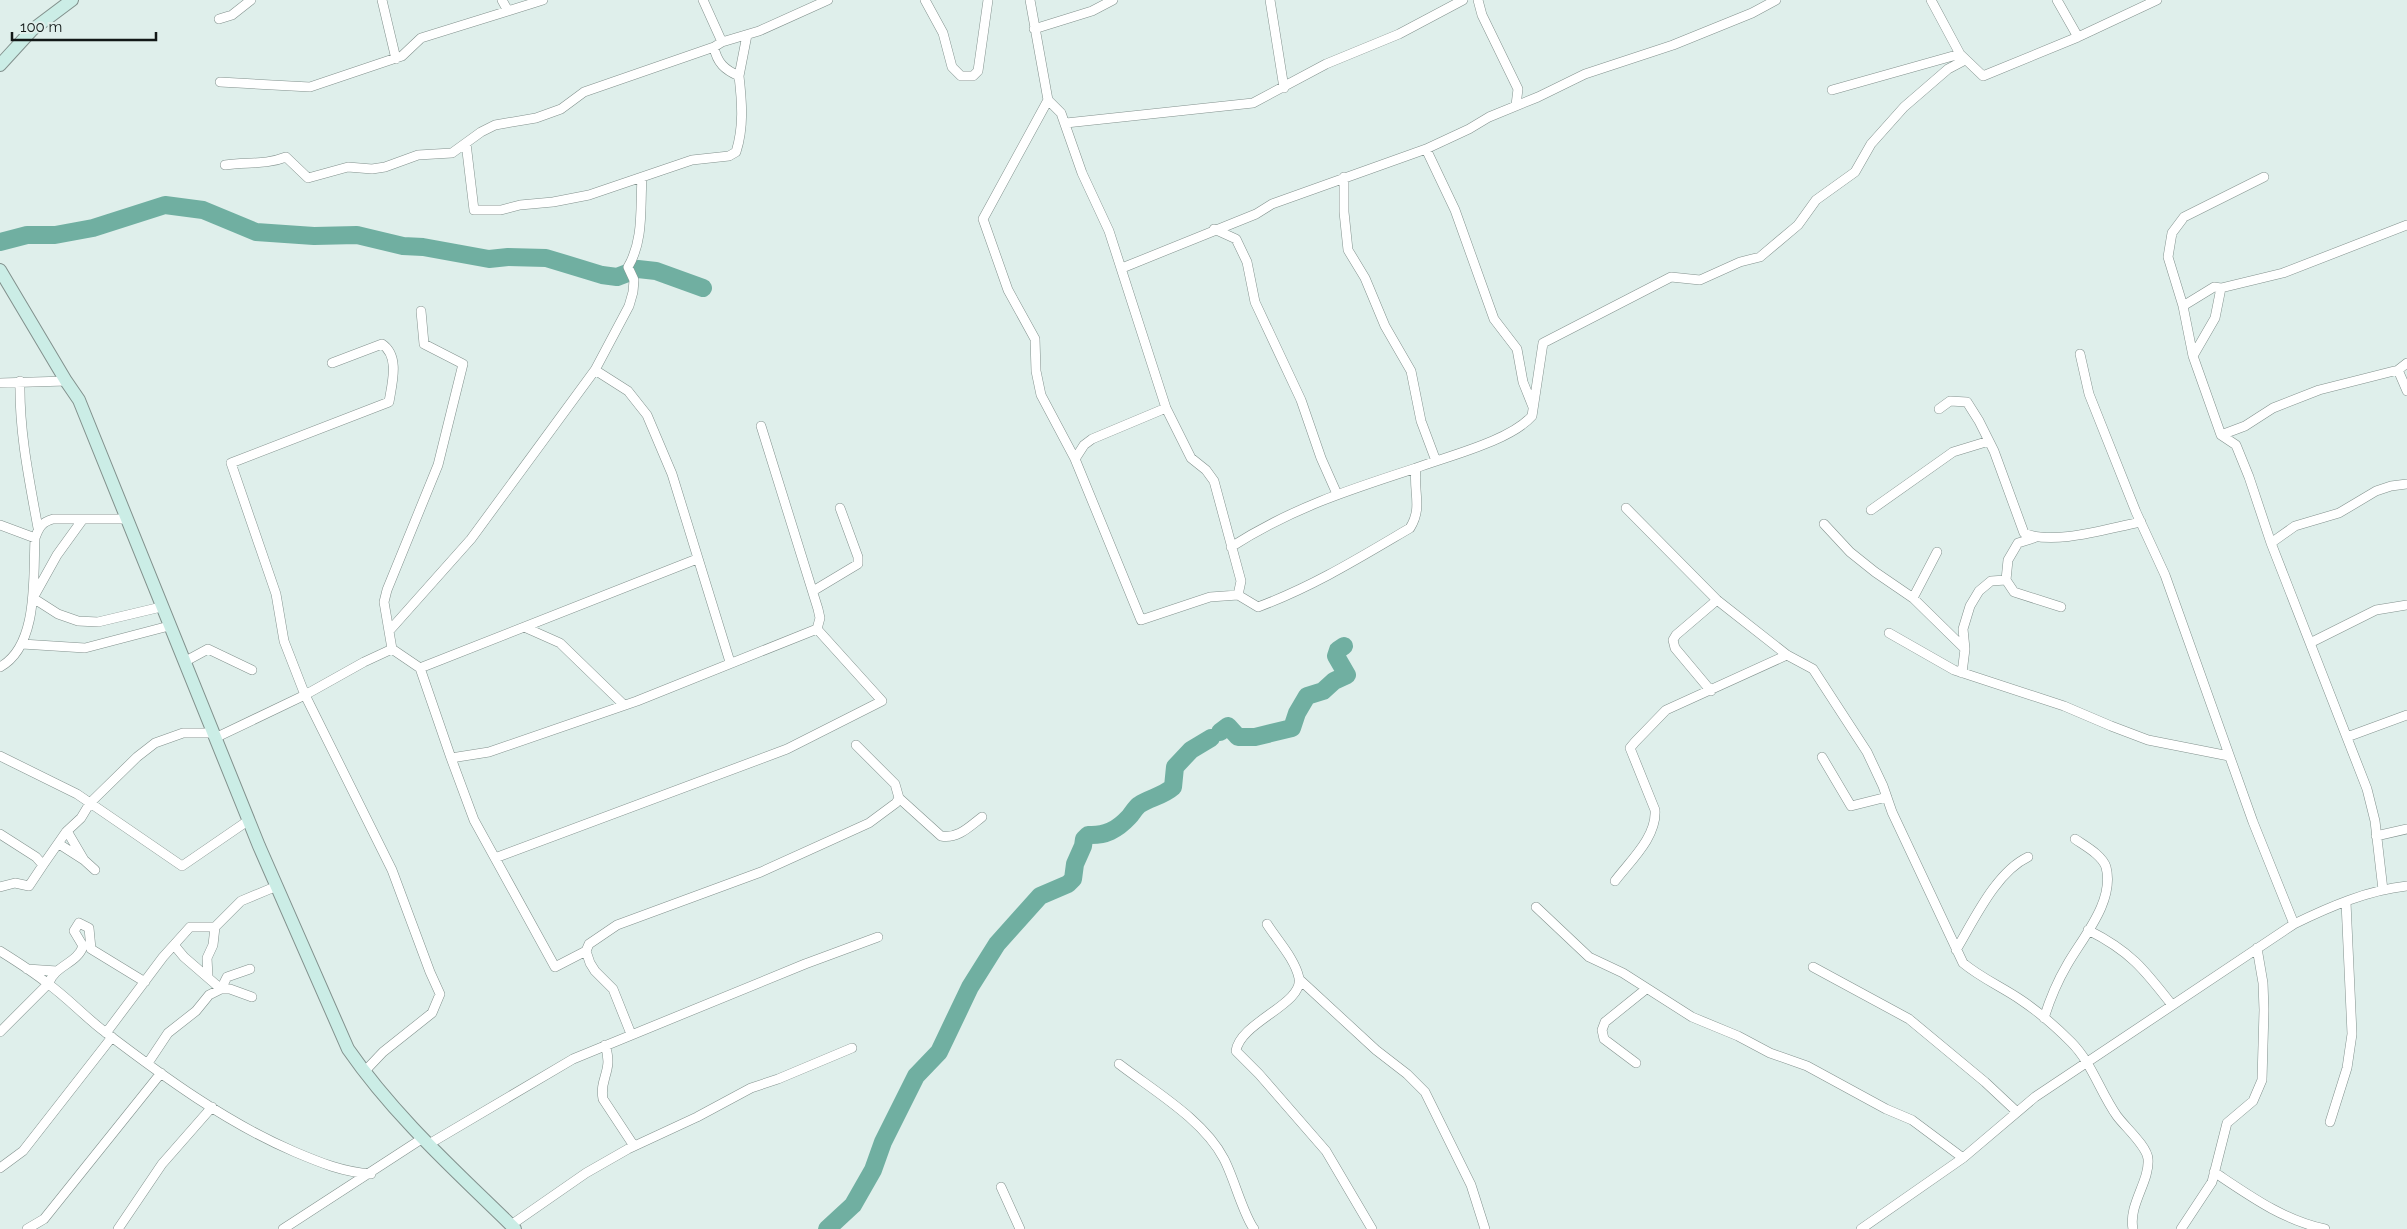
<svg xmlns="http://www.w3.org/2000/svg" width="2407" height="1229" font-family="Raleway,sans-serif">
<style>
.lines{fill:none;stroke-linecap:round;stroke-linejoin:round}
.river{stroke:#70afa1;stroke-width:18}
.street-casing{stroke:#82918d;stroke-width:10}
.secondary-casing{stroke:#82918d;stroke-width:14}
.street{stroke:#fff;stroke-width:9}
.secondary{stroke:#cbede6;stroke-width:12}
</style>
<rect width="100%" height="100%" fill="#dfefeb"/>
<g class="lines">
<!-- river -->
<path class="river" d="M0,242l27,-7h28l38,-7 72,-23 38,5 53,22 58,4 43,-1 46,11 20,1 66,12 19,-2 38,1 56,17 15,2 21,-8 18,2 47,17
M1220,732l8,-6 10,11h17l37,-9 5,-15 10,-17 16,-5 11,-10 13,-6 -11,-19 2,-6 6,-4
M827,1229l26,-24 20,-35 10,-28 33,-66 23,-24 31,-65 27,-43 43,-48 28,-12 5,-5 2,-15 8,-18 1,-7 4,-4c17,1 29,-5 41,-18 3,-3 6,-9 10,-12 10,-7 24,-9 34,-18l2,-20 16,-17 20,-12"/>
<!-- street casing -->
<g class="street-casing">
<path id="street" d="M382,0l14,59
M502,0l6,11 35,-11
M703,0l19,42 37,-11 69,-31
M925,0l18,33 9,34 9,9h12l5,-5 10,-71
M1030,0l18,100 13,13 21,60 27,58 57,177 25,50 15,12 8,11 27,100 -3,14 -28,2 -69,23 -66,-161 9,-14 8,-6 74,-31
M1270,0l14,88
M1478,0l4,15 36,74 -2,16
M1931,0l29,54 23,22 95,-39 79,-37
M2057,0l21,37
M219,19l13,-4 19,-15
M1034,29l58,-18 21,-11
M739,76l8,-41
M220,82l90,5 92,-31 19,-18 87,-27
M1832,90l128,-36
M1048,100l-65,119 25,71 27,49 1,32 5,24 34,64
M1066,123l187,-20 73,-39 73,-30 64,-34
M466,143l8,67h27l19,-5 33,-3 36,-7 103,-35 37,-4 7,-4c8,-25 6,-50 3,-76 -14,-6 -22,-13 -25,-29l8,-5
M1426,149l29,61 39,109 23,30 6,33 10,25
M225,165c22,-3 41,0 61,-8l22,21 40,-11 24,2 13,-2 33,-12 34,-2 29,-21 14,-7 41,-7 25,-9 23,-17 130,-45
M1344,177v35l4,38 17,28 20,48 26,45 10,50 15,40
M1214,229l22,10 11,23 8,40 46,98 20,58 16,36
M1122,268l134,-54 16,-10 154,-55 43,-20 20,-12 49,-20 47,-23 88,-29 79,-32 24,-13
M2221,288l-6,30 -22,38 28,79 15,10 13,32 22,66 96,246 8,32 8,69
M2183,306l31,-19 7,1 62,-15 124,-48
M2080,354l9,40 47,118 29,63 88,247 41,102
M2193,356l-10,-50 -15,-49 4,-24 12,-16 80,-40
M332,363l50,-19c18,12 10,39 7,58l-158,61 45,131 8,47 21,54 87,175 38,102 10,22 -8,19 -49,39 -19,20
M595,370l33,21 19,24 25,59 58,188
M2398,370l9,21
M20,381c-1,50 9,98 18,147
M0,383l66,-2
M1939,409l11,-8 17,1 12,19 15,30 30,82c30,13 85,-5 117,-11
M2221,435l24,-9 28,-18 46,-18 79,-20 9,-7
M1626,508l91,92 70,55 26,14 54,83 16,34 9,26 71,151c18,15 39,24 58,37 18,12 35,27 50,42 21,21 29,50 46,74 8,11 30,30 31,43 2,22 -20,46 -15,70
M1871,510l82,-58 36,-11
M83,519l-26,36 -24,43 25,16 20,7 20,1 63,-15
M1824,524l26,28 25,20 38,26 52,51
M0,525l35,13
M2034,538l-16,5 -10,17 -2,20 8,12 47,15
M2271,543l24,-17 44,-13 37,-22 15,-5 16,-2
M1231,547c61,-39 117,-57 185,-79
M813,591l45,-27v-7l-18,-49
M1238,595l20,12c56,-21 101,-49 152,-79 13,-21 3,-35 6,-60 32,-12 94,-27 116,-52l11,-73 128,-66 29,3 40,-18 20,-5 38,-32 18,-25 39,-28 16,-28 33,-37 44,-38 17,-9
M1913,598l24,-46
M524,627l36,16 64,62
M390,630l81,-91 124,-169 34,-64 4,-14 1,-12 -6,-13c16,-27 12,-59 14,-89
M1889,633l65,37 110,36 47,20 37,14 81,16
M2310,643l66,-33 31,-5
M22,644l63,4 84,-22
M392,649l28,19 31,90 38,-6 148,-51 180,-72 3,-11 -2,-9 -57,-183
M184,662l24,-13 44,21
M0,667c39,-21 33,-91 35,-129 4,-11 7,-16 18,-19h73
M420,668l277,-109
M1962,673l3,-24 -2,-20 7,-23 9,-15 12,-10 15,-1
M1711,691l-36,-43 -2,-8 3,-5 41,-35
M2347,737l60,-22
M215,738l90,-43 59,-33 28,-13 -8,-47 3,-12 51,-125 25,-101 -39,-20 -3,-33
M0,756l77,38 105,72 67,-46
M1822,757l29,49 36,-9
M451,758l23,62 81,147 31,-16
M899,798l42,38c17,3 28,-9 41,-19
M67,831l17,29 11,10
M0,834l36,23 7,8 23,-33 15,-14 9,-15 47,-46 18,-14 28,-10h30
M2376,836l31,-7
M59,844l25,16
M495,858l292,-109 95,-48 -65,-72
M1615,881c15,-20 42,-44 40,-71l-25,-62 5,-6 31,-32 121,-55
M0,887l15,-4 14,3 14,-21
M1536,907l53,50 34,16 69,44 46,19 32,17 37,13 79,43 26,11 51,38
M1267,924c10,16 28,35 32,54 5,26 -59,44 -63,73l23,23 67,77 46,78
M2088,930c42,21 56,39 84,75
M1956,950c18,-30 40,-78 72,-93
M0,951c16,10 32,20 47,32 21,15 38,34 58,49 59,45 122,91 190,120 26,11 48,20 76,22
M1813,967l96,52 76,63 32,30
M27,969l30,2
M250,969l-23,8 -6,12h9l22,8
M208,977l-1,-19 6,-13 2,-18
M1299,979l77,71 31,24 18,18 46,93 14,44
M2044,1018c6,-19 13,-36 23,-53 16,-28 48,-64 39,-98 -4,-12 -21,-21 -31,-28
M0,1032l49,-49c5,-17 29,-20 34,-37l-9,-15 5,-8 10,5 2,21 54,33
M106,1033l57,-76 27,-30h25l26,-26 36,-15
M631,1034l-18,-45 -18,-18 -5,-8 -4,-12 3,-7 28,-19 144,-53 108,-49 27,-20 3,-5 -4,-14 -39,-39
M605,1045c9,27 -6,32 -2,54l31,47
M148,1063l20,-30 28,-22 13,-16 12,-6 -37,-32 -10,-12
M1636,1063l-32,-24 -2,-9 3,-8 41,-33
M1119,1064c35,27 85,56 105,95 10,19 19,55 30,70
M2330,1122l17,-54 5,-34 -6,-132
M429,1144l144,-85 232,-95 73,-27
M0,1168l23,-17 89,-114
M2214,1172c36,24 69,48 111,57
M1001,1187l19,42
M511,1225l75,-52 42,-24 69,-32 54,-29 27,-9 74,-31
M27,1229l17,-10 117,-146
M118,1229l44,-65 50,-57
M283,1229l140,-91
M1861,1229l102,-71 72,-61 259,-173c35,-17 74,-34 113,-38
M2181,1229l31,-47 15,-59 26,-22 9,-21 2,-70 -1,-27 -6,-35"/>
</g>
<!-- secondary casing -->
<g class="secondary-casing">
<path id="secondary" d="M0,65l32,-35 40,-30
M0,270l66,111 13,19 180,446 89,203c47,68 109,123 167,180"/>
</g>
<!-- street -->
<use href="#street" class="street"/>
<!-- secondary -->
<use href="#secondary" class="secondary"/>
</g>
<!-- scale -->
<path d="M12 32v8h144v-8" fill="none" stroke="#121817" stroke-width="2.5"/>
<text x="20" y="32" font-size="15" fill="#121817" stroke="#dfefeb" stroke-width="4" paint-order="stroke">100 m</text>
</svg>
